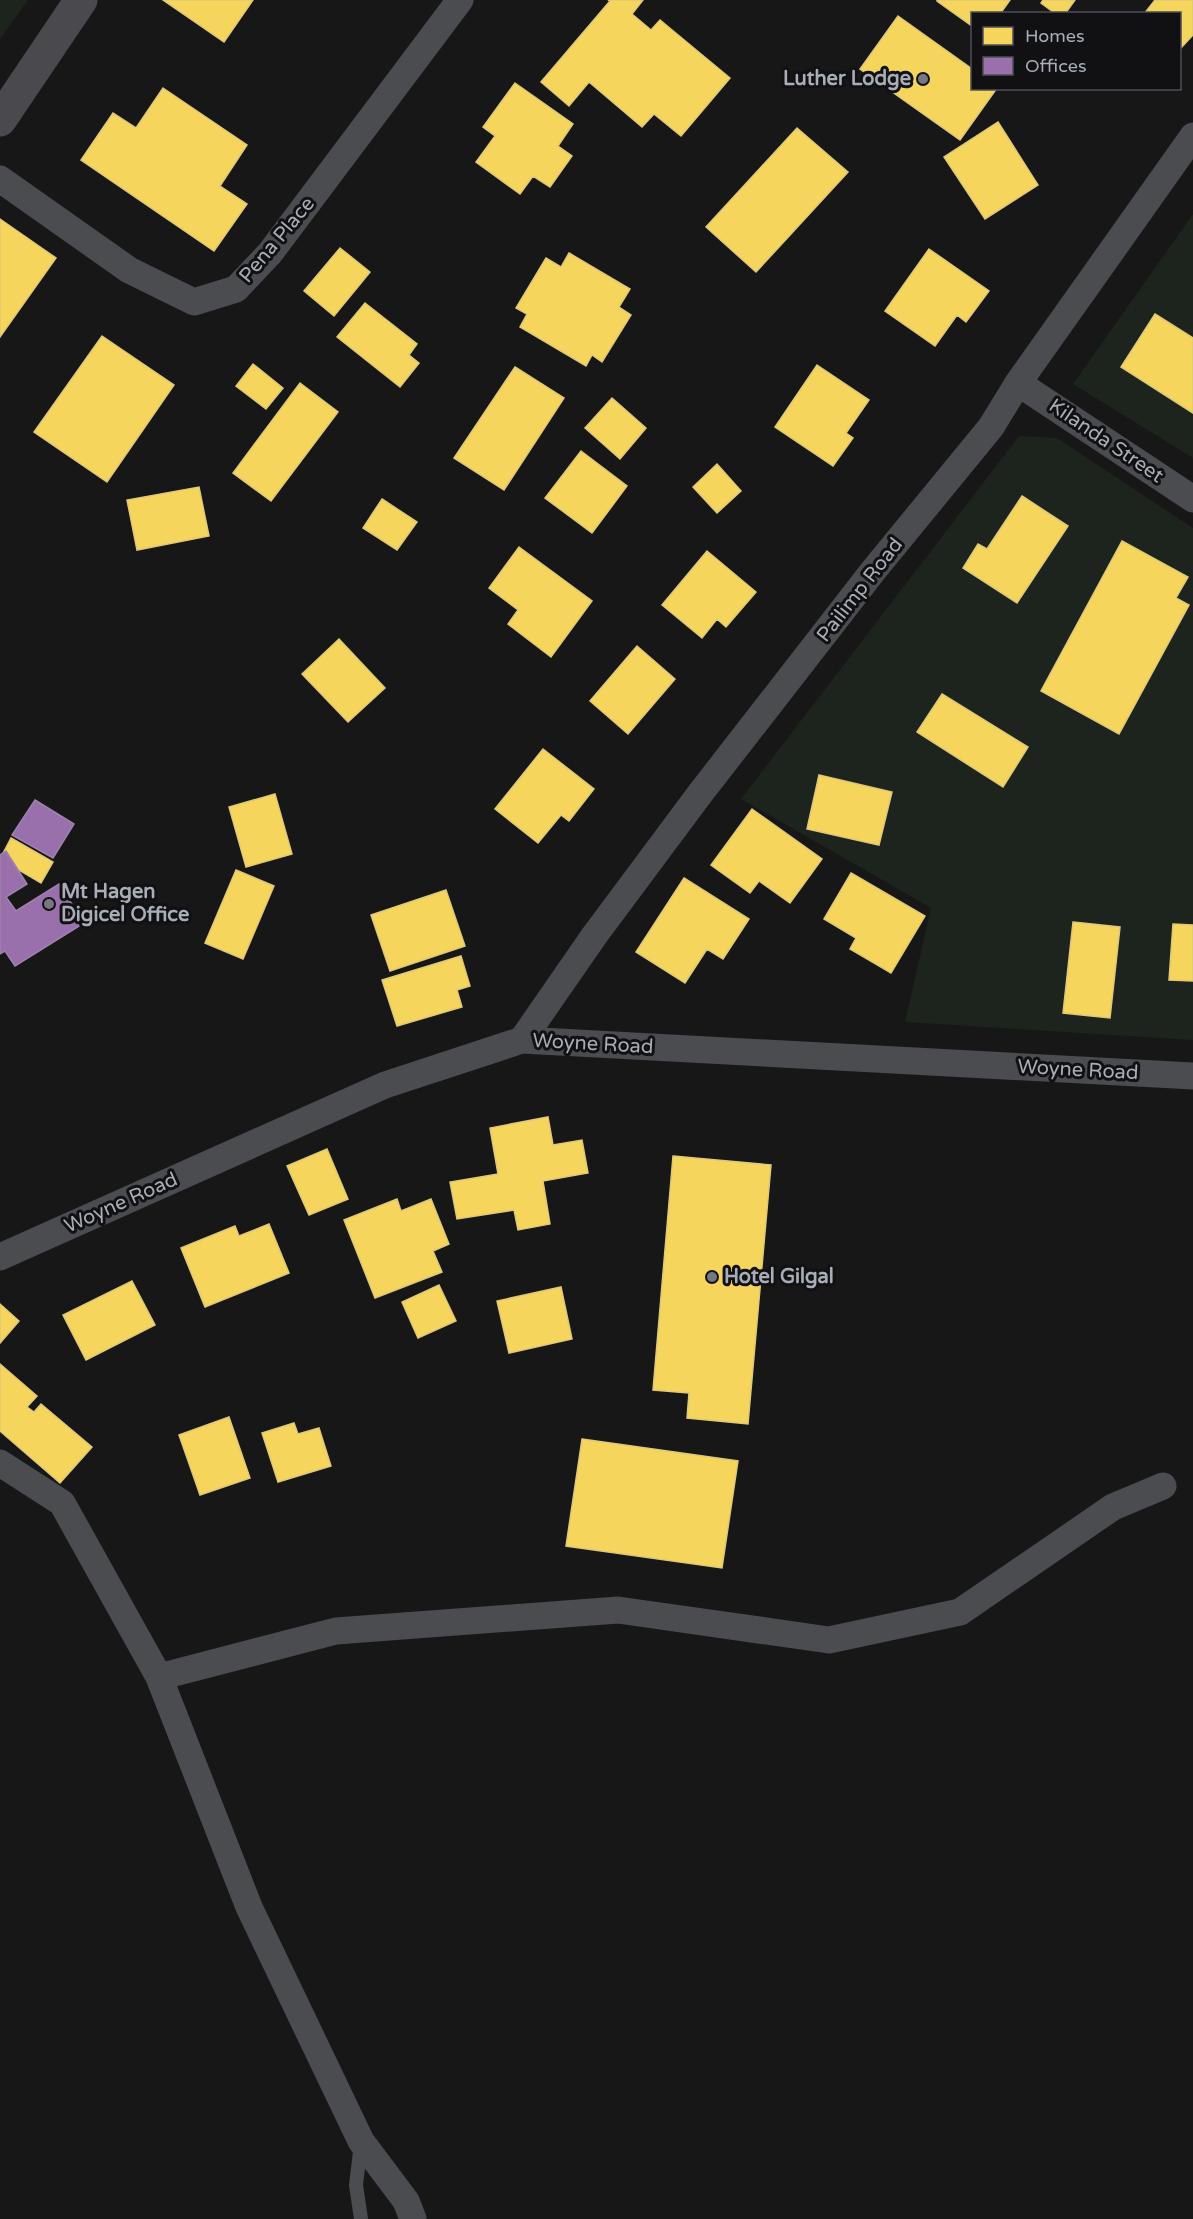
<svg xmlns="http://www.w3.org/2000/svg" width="1193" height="2219" font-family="'Varela Round',sans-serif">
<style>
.green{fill:#1d241e}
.homes{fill:#f6d55c;stroke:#dfc978;stroke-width:1.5}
.offices{fill:#9970ab;stroke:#9e82af;stroke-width:1.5}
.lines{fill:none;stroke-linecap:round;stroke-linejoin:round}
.lane{stroke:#4b4c50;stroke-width:14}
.street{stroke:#4b4c50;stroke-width:27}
.secondary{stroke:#4a4a4e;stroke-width:33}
.poi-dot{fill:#757880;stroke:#111113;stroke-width:2}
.labels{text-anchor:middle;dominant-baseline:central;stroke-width:6;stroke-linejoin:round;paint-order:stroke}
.poi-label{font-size:20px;font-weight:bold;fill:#a8adb8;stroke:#111113;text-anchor:start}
.street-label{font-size:20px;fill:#a8adb8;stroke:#111113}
</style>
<rect width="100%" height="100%" fill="#171717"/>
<!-- green -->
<path class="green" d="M0,0h28l-28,39z
M1193,214v244l-120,-74z
M1019,436l38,2 136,90v512l-288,-18 26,-114 -190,-109z"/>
<!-- homes -->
<path class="homes" d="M163,0h90l-29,42z
M608,0h35l-11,14 19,16 9,-10 70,58 -49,58 -27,-22 -12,13 -53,-45 -20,24 -28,-24 69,-81z
M937,0h73l-10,14h-28v12l-35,-25z
M1043,0h32l-10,14h-9l-15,-11z
M1155,0h38v35l-12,13 -1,-1v-33h-36z
M898,16l74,53v19h25l-37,52 -100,-71z
M515,83l58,41 -15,22 14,10 -22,31 -17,-11 -13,18 -44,-32 19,-26 -12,-9z
M163,88l84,57 -27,41 27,18 -33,47 -133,-91 32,-47 23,15z
M998,122l40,63 -53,34 -41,-62z
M797,128l51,44 -92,100 -50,-45z
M0,219l56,39 -56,79z
M340,248l30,24 -36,44 -30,-25z
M929,249l60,42 -23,31 -9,-7 -22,31 -50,-35z
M569,253l61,36 -11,18 12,8 -29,47 -10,-7 -6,11 -66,-39 7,-13 -11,-6 30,-50 15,9z
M365,303l52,41 -8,11 10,8 -19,24 -63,-50z
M1155,314l38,24v75l-72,-46z
M102,336l72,49 -67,97 -73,-50z
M253,364l30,24 -17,21 -30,-23z
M817,365l52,35 -23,33 7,5 -20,28 -58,-39z
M515,367l49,31 -60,92 -50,-32z
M300,383l38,29 -67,89 -38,-28z
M612,398l34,30 -26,31 -35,-31z
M581,451l46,35 -35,47 -47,-35z
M717,464l24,27 -24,22 -24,-26z
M199,487l10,49 -72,14 -10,-50z
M1022,496l46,30 -51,77 -54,-35 15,-24 9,5z
M382,499l35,23 -20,28 -34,-22z
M1122,541l66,36 -12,21 13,7 -70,129 -78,-43z
M519,547l73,54 -41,56 -43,-33 10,-14 -29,-22z
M707,551l49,41 -30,35 -9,-8 -15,19 -40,-33z
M339,639l46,49 -37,34 -46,-48z
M637,646l38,33 -47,55 -38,-33z
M942,694l86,53 -25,40 -86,-55z
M543,749l51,40 -25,32 -8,-6 -23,28 -43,-34z
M819,775l73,17 -13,53 -72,-16z
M275,794l17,60 -46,13 -17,-60z
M752,809l70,50 -32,44 -31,-22 -9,12 -39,-28z
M11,838l42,24 -12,21 -41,-24z
M236,870l38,16 -31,73 -38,-16z
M851,873l74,43 -34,57 -41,-24 6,-11 -32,-19z
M684,878l65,41 -26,40 -16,-10 -22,34 -49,-31z
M446,890l19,56 -75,25 -19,-56z
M1073,922l47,5 -10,91 -47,-5z
M1173,924l20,1v56l-24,-1z
M461,956l9,30 -13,4 5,17 -65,19 -15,-46z
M548,1117l5,28 29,-5 6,33 -45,8 7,43 -32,6 -4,-20 -57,9 -7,-37 48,-8 -8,-46z
M327,1149l21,50 -39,16 -22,-49z
M673,1156l98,9 -23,259 -61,-6 2,-25 -36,-3z
M397,1199l4,12 30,-12 18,45 -16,7 9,21 -67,26 -31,-78z
M269,1224l20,49 -84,34 -24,-59 54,-22 4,10z
M132,1281l23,44 -69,35 -23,-45z
M439,1285l17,36 -38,17 -16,-36z
M561,1287l11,52 -63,14 -12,-52z
M0,1304l19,17 -19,22z
M0,1364l37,32 -10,11 7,5 7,-8 51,43 -32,36 -60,-52z
M229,1417l21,61 -50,17 -21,-60z
M294,1423l4,11 21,-6 12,38 -53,16 -16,-49z
M582,1439l156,22 -16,107 -156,-22z"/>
<!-- offices -->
<path class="offices" d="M35,800l39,24 -21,34 -41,-23z
M6,851l21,33 -21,13 10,14 43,-27 25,39 -69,43 -10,-15 -5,3v-99z"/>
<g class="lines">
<!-- lane -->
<path class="lane" d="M361,2143l-5,42 5,34"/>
<!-- street -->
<path class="street" d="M0,179l129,91 65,32 42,-13 34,-36 190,-253
M1018,383l175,116
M522,1040l72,-104 105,-141 174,-224 118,-144 27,-44 175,-247
M0,1257l385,-172 137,-45 671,36
M0,1463l62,40 97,174 90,230 112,234 45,60 7,18
M159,1677l177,-46 282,-21 211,30 131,-28 153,-105 50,-21"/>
<!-- secondary -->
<path class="secondary" d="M0,120l81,-120"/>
</g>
<!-- markers -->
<g class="poi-dot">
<circle cx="923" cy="79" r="6"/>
<circle cx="49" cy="904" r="6"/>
<circle cx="712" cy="1277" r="6"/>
</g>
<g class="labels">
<!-- poi labels -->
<g class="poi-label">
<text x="911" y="79" text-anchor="end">Luther Lodge</text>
<text x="61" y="892">Mt Hagen<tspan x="61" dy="23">Digicel Office</tspan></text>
<text x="724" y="1277">Hotel Gilgal</text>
</g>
<!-- street labels -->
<g class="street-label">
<text transform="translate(277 240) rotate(-50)">Pena Place</text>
<text transform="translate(1106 441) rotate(34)">Kilanda Street</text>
<text transform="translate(860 590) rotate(-52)">Pailimp Road</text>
<text transform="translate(593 1044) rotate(3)">Woyne Road</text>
<text transform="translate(1078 1070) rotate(3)">Woyne Road</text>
<text transform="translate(121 1203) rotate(-24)">Woyne Road</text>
</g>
</g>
<!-- legend -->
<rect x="971" y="12" width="210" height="78" fill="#111113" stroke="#4d4f55" stroke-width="1.5"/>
<rect x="983" y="27" width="30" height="18" fill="#f6d55c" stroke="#4d4f55" stroke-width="1.5"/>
<text x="1025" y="42" font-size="18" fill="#a8adb8">Homes</text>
<rect x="983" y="57" width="30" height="18" fill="#9970ab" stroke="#4d4f55" stroke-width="1.5"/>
<text x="1025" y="72" font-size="18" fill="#a8adb8">Offices</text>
</svg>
